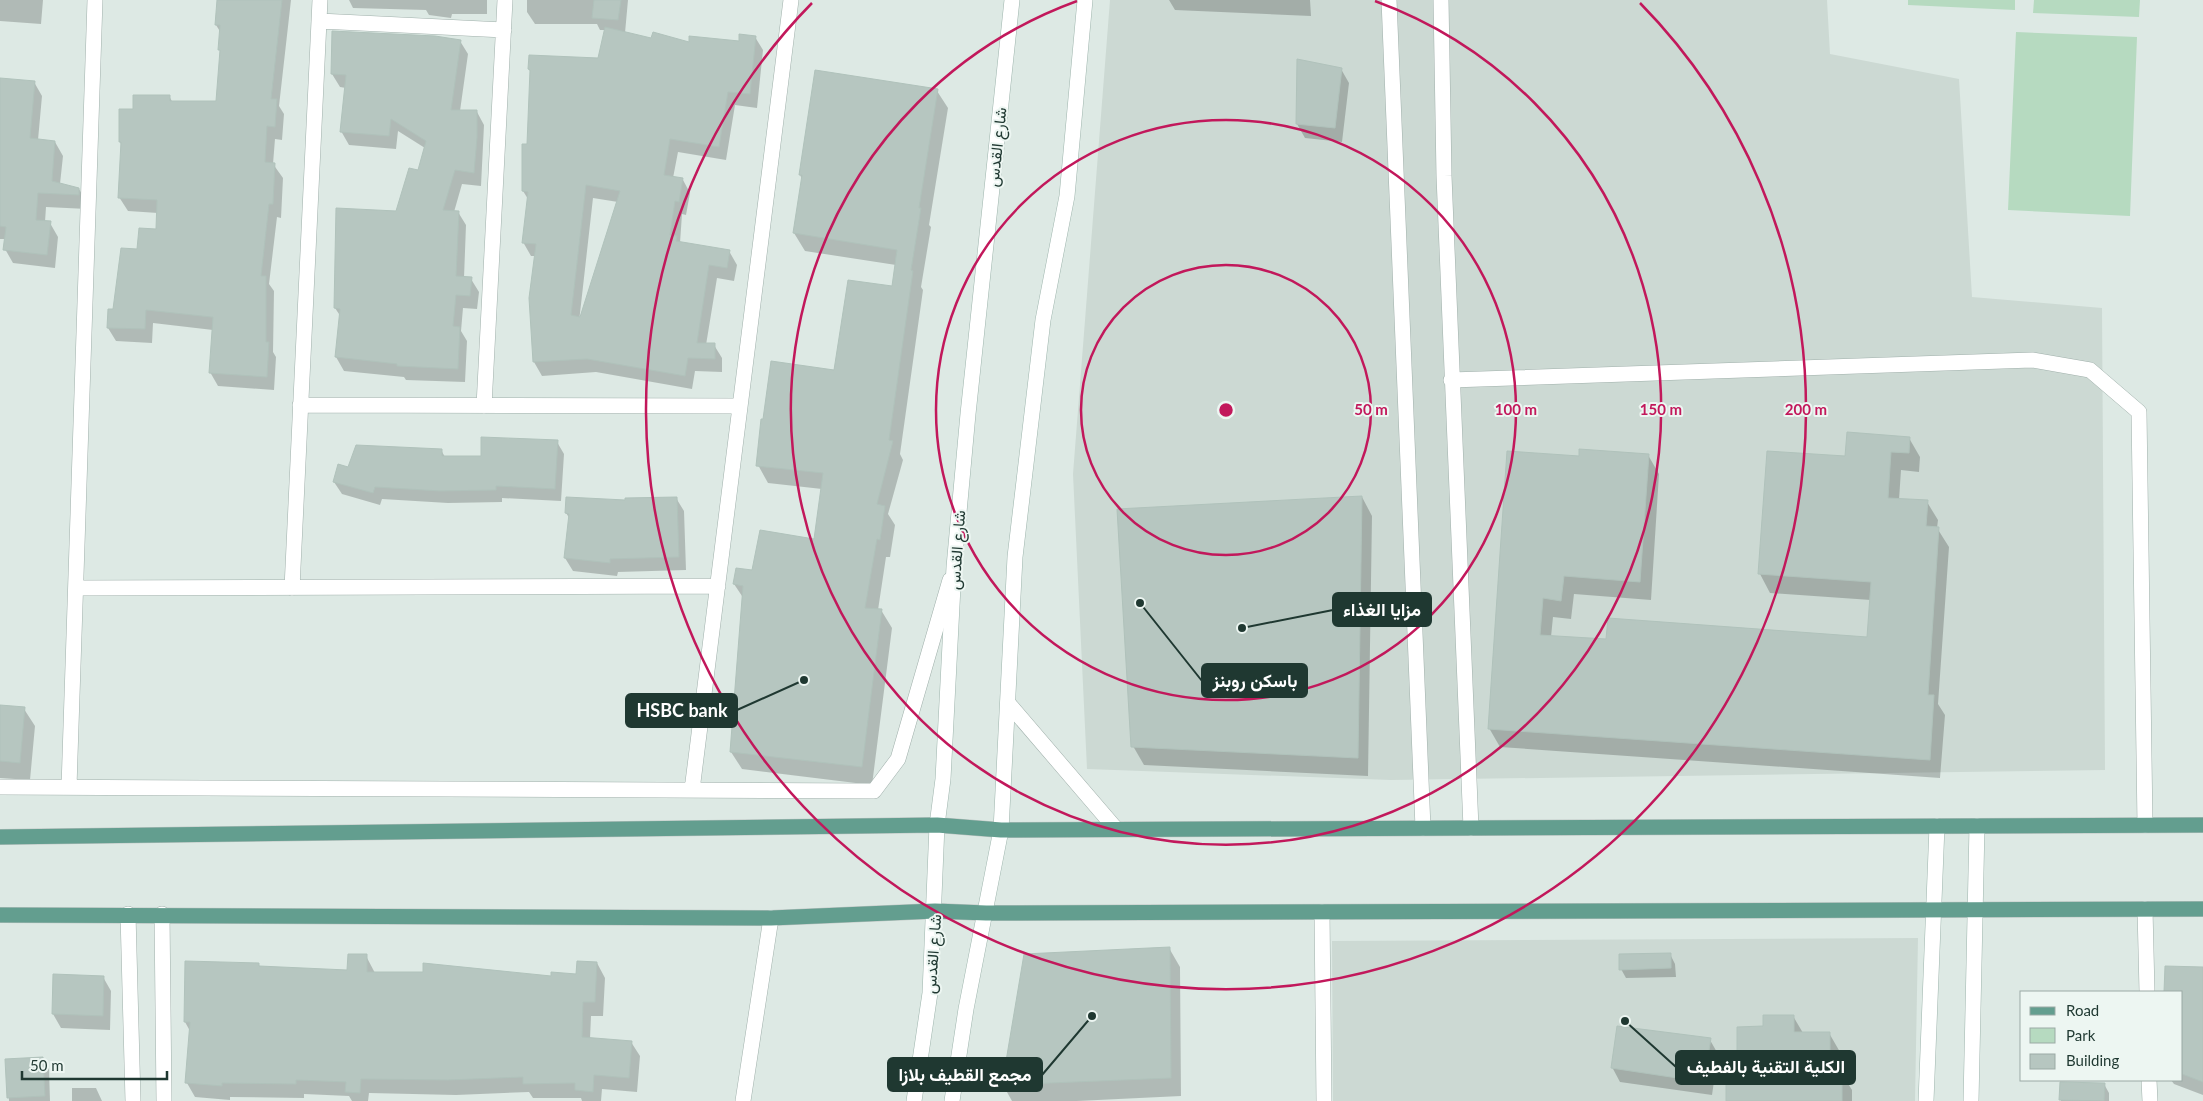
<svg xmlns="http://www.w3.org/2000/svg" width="2203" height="1101" font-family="Lato,Vazirmatn,sans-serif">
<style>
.built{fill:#ccd9d3}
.green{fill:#b6dac0}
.shadow{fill:#0003;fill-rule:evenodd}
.building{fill:#b6c6c0;stroke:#b0c2bb;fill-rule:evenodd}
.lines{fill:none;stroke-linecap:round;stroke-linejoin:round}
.street-casing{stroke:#a0b0ab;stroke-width:16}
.secondary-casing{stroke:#9db4ac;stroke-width:16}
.primary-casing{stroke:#bcc3c1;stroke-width:16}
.street{stroke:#fff;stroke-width:15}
.secondary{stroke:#fff;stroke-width:15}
.primary{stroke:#639e8f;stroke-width:15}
.ring{fill:none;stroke:#c2185b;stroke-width:2.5}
.labels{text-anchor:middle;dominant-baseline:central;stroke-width:4;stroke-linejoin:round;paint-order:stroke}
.street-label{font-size:16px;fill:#1f3831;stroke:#edf6f2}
.centre{fill:#c2185b;stroke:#edf6f2;stroke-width:2.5}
.ring-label{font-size:15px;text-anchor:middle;font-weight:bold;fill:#c2185b;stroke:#edf6f2;stroke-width:4;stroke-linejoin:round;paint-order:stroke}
.leader{fill:none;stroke:#1f3831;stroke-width:2}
.callout-dot{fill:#1f3831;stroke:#edf6f2;stroke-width:2}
.callout{fill:#1f3831;stroke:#1f3831;stroke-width:2}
.callout-label{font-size:18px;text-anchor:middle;font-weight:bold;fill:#fff}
</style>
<rect width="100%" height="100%" fill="#dde9e4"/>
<!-- built -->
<path class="built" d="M1110,0h717l3,54 129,25 13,218 130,11 3,462 -714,10 -304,-11 -14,-295z
M1918,938l-3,163h-582l-1,-160z"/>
<!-- green -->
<path class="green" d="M1908,0h107v10l-107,-5z
M2034,0h106l-1,17 -106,-4z
M2016,32l121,5 -7,179 -122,-6z"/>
<!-- shadow -->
<path class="shadow" d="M0,0h43l-2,24 -41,-3z
M218,0h73l-12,106 5,8 -2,26 -7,-1 -2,25 10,14 -2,40 -4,-1 -8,67 5,7 -1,61 3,5 -2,33 -56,-4 -8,-14 3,-42 -60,-7 -1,20 -36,-2 -8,-13 31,-78 18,-20 1,-17 -30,-2 -9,-14 3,-51 -2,-4 15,-32 34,-14 4,7 44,-1 4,-49 -2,-4 2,-16 -5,-8z
M349,0h138v14h-35l-1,4 -22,-3 -3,-5 -73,-2z
M527,0h101l-3,33 27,7 38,4 50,-1 15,-6 8,13 -6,58 -22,-3 -9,55 -48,-8 -5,26 10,2 7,13 -4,22 -4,-1 -2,29 49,8 8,14 -3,16 -17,-3 -11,67h8l8,13v14l-27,-1 -3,18 -96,-17 -54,4 -8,-14 -4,-64 6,-42h-5l-8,-14 5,-43 -5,-8 5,-46 3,-72 -2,-4 70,-10 7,-29h-6l-3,-6h-62l-8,-12zM593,198l25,4 -39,120z
M1169,0h141l1,16 -136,-6z
M460,41l8,13 -8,57 17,1 7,13 -3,61 -19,-2 -8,28h4l8,13 -2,53 7,1 8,13 -2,17 -14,-1 -2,23 6,10 -2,41 -59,-2 -2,-3 -60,-6 -8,-14 5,-40 -6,-9 62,-96 22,-40 6,-24 -27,-17 -2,18 -47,-4 -8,-14 5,-43 -6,-1 -8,-13z
M1341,69l8,14 -7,59 -37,-4 -8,-14z
M0,79l34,3 8,14 -4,44 17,2 8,14 -3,28 19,5 8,14v6l-41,-2 -1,15 5,1 8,14 -3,31 -42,-5 -8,-14 1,-10h-6z
M937,91l11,17 -19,117 2,2 -10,60 2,3 -23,164 3,6 -15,54 7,11 -5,32h-4l-8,53h3l11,18 -20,157 -130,-16 -11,-17 13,-153 -10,-15 81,-43 7,-52 -54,-6 -10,-18 77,-93 58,-84 3,-23 -91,-14 -11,-18 8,-54 -2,-4z
M1909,438l11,19 -1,15 -18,-2 -2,30 28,2 11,18 -1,8 12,19 -11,157 7,11 -5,63 -440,-31 -11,-19 91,-271 68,-2 11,19 -8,126 -77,-6 -3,25 -18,-2 -2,20 57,4 260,-3 3,-38 -101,-7 -10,-19 86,-116z
M557,442l7,12 -3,47 -59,-3v4l-54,1 -66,-4 -2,6 -38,-11 -8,-12 14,-13 93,-19 4,7h37z
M1362,497l10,19 -4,260 -224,-11 -11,-19z
M676,498l8,13 2,59 -68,2 -1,4 -44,-5 -8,-13 5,-39 -4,-6 60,-12z
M0,706l24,3 11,17 -5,54 -30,-2z
M1169,948l11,19 1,129 -104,5h-65l-9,-16 22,-130z
M1670,954l5,10 1,13 -50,1 -5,-9z
M366,956l9,17 177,4 25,-2 20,-12 8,15 -2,38h-12l-1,23 41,3 9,14 -3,36 -35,-3 -1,12h-19l-1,-3h-48l-4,-6 -73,3 -87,-2 -1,8h-16l-3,-5 -45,-2v4l-74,-1v3l-35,-3 -8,-14 3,-52 -5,-9 73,-58 2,3 89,5z
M103,977l8,14 -1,39 -49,-2 -8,-14z
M1793,1016l10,17h26l11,19v19l12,19v11h-125l38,-73z
M2182,1022l21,4v69l-29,-11 -3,-4h11z
M1710,1040l8,14 -6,41 -92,-13 -8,-15z
M42,1058l7,11 1,32h-41l-2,-41z
M2061,1083l43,1 5,9v8h-48z
M72,1088h24l6,13h-30z"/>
<!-- building -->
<path class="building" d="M217,0h65l-11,99h6l-2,28 -8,-1 -2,36 10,1 -2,41h-4l-8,72h5v66h3l-2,35 -58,-4 4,-56h-2l-65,-7 -1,19 -38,-1 1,-19h5l8,-61 16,1 2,-21 17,1 1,-29 -39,-2 3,-56h-2v-33h14v-14h37v6h46l4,-51h-2l2,-25h-5z
M594,0h27l-3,20 -26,-2z
M605,27l46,11 2,-6 36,10v-6l50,5v-7l17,2 -6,58 -22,-2 -9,55 -49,-8 -6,36 19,3 -4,24 -4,-1 -5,34 7,1 -1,5 54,9 -3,18 -18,-3 -12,78h18v16l-27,-1 -3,18 -98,-17 -54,3 -4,-64 7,-54 -14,-1 6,-51 -6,-1v-47h5l3,-74 -2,-1 1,-14 69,3zM586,185l34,6 -40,126 -9,-2z
M332,31l103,5 26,4 -10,70h26v28l-3,35 -19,-3 -12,40 16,1 -3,65 16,1 -2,19 -14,-1 -3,31 7,1 -2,42 -61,-3v-2l-62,-7 5,-48 -6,-1 2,-100 60,3 13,-43 9,2 8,-29 -35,-22 -2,17 -49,-4 6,-57 -15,-1z
M1297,59l45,9 -7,60 -39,-4z
M815,70l123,19 -19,119h2l-10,62 2,1 -24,169 4,1 -16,63 8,2 -5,34 -3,-1 -12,69 17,1 -20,158 -132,-15 13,-166 -10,-2 3,-16 16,2 8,-40 54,9 9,-66 -67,-7 5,-47h2l8,-58 63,9 14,-90 44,6 5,-36 -104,-17 9,-58h-3z
M0,78l35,3 -5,57 25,3 -3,40 27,7v7l-41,-2 -2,27 15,1 -4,34 -44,-5 3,-23 -6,-1z
M1847,432l63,5 -1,16 -18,-1 -3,46 40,2 -2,26 13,1 -11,168h6l-4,65 -442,-31 19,-278 72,5v-7l70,5 -9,128 -76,-6 -3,25 -18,-3 -3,37 66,4 2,-21 259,19 4,-55 -113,-8 9,-123 78,5z
M481,437l77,3 -3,49 -59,-3v4l-56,1 -65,-4 -2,6 -40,-11 5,-18 10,3 8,-22 86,4v7h39z
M1362,496l-4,262 -227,-11 -14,-238z
M566,497l59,3v-2l52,-1 2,60 -69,2v4l-46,-5 5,-44 -4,-1z
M0,705l25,2 -5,56 -20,-2z
M1170,947l1,131 -169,7 22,-131z
M1671,953v15l-52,2v-16z
M348,954h19v18h56v-9l128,13v-4l25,2 1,-13 20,1 -2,40h-12l-1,35 50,4 -3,37 -35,-3 -1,17 -18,-2v-7l-52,1v-7l-76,3 -86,-1 -1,14 -15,-1 1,-10 -50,-2v4l-74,-1v3l-37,-3 5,-61h-6l1,-61 74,2v3l88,4z
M2165,966l38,1v115l-21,-8v-82h-18z
M53,974l51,2 -1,40 -51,-2z
M1763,1015h31v17h36v38h12v31h-116v-25h11v-49l26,-1z
M1617,1026l94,12 -7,44 -93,-14z
M43,1057l2,39 -38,2 -2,-39z
M2060,1082l45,1 -1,18 -45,-1z"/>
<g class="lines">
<!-- street casing -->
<g class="street-casing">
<path id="street" d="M1389,0l34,828
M1441,0l3,176 27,652
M319,21l185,9
M1451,380l581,-20 58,10 49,42 6,413
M300,405l440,1
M484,406l21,-406
M76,588l642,-2
M292,588l28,-588
M1008,703l108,126
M0,787l874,4 24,-32 52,-179
M69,787l26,-787
M692,790l99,-790
M2145,909l2,83
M1322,912l2,189
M128,914l5,187
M162,914l2,187
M2149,1080l1,21
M743,1101l28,-183"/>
</g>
<!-- secondary casing -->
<g class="secondary-casing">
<path id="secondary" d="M914,1101l16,-108 7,-168 6,-46 11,-212 14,-153 44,-414
M952,1101l14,-92 35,-179 14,-273 28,-237 24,-124 18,-196
M1926,1101l11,-275
M1971,1101l6,-275"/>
</g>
<!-- primary casing -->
<g class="primary-casing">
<path id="primary" d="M0,837l937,-12 64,5 1202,-5
M0,915l771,3 164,-7 51,2 1217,-4"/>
</g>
<!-- street -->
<use href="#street" class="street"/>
<!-- secondary -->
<use href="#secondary" class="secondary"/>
<!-- primary -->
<use href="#primary" class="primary"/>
</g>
<!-- distance rings -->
<g class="ring">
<circle cx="1226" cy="410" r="145"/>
<circle cx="1226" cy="410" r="290"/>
<path d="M1375 1A435 435 0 1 1 1077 1"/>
<path d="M1640 3A580 580 0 1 1 812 3"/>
</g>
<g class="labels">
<!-- street labels -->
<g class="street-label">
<text transform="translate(996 147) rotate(-84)">شارع القدس</text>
<text transform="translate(956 550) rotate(-86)">شارع القدس</text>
<text transform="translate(932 954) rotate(-86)">شارع القدس</text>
</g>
</g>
<circle cx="1226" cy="410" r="8" class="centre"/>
<g class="ring-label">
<text x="1371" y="415">50 m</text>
<text x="1516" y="415">100 m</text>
<text x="1661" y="415">150 m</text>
<text x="1806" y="415">200 m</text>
</g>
<!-- callouts -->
<path class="leader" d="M1242 628L1333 610M1140 603L1202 681M804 680L737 710M1625 1021L1676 1067M1092 1016L1042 1075"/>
<g class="callout-dot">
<circle cx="1242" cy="628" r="5"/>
<circle cx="1140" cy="603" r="5"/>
<circle cx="804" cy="680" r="5"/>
<circle cx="1625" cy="1021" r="5"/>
<circle cx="1092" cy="1016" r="5"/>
</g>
<g class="callout">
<rect x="1333" y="593" width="98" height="33" rx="5"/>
<rect x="1202" y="664" width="105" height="33" rx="5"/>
<rect x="626" y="694" width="111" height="33" rx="5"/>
<rect x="1676" y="1051" width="179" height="33" rx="5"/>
<rect x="888" y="1058" width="154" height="33" rx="5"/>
</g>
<g class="callout-label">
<text x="1382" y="616">مزايا الغذاء</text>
<text x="1255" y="687">باسكن روبنز</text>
<text x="682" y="717">HSBC bank</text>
<text x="1766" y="1073">الكلية التقنية بالفطيف</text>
<text x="965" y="1081">مجمع القطيف بلازا</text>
</g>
<!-- legend -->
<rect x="2020" y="991" width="162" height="90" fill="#edf6f2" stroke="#9baaa5"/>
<rect x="2030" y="1007" width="25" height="8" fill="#639e8f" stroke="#9baaa5"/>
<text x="2066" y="1016" font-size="15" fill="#1f3831">Road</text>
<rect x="2030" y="1028" width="25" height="15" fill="#b6dac0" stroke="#9baaa5"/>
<text x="2066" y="1041" font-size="15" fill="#1f3831">Park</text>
<rect x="2030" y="1054" width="25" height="15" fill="#b6c6c0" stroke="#9baaa5"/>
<text x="2066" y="1066" font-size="15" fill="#1f3831">Building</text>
<!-- scale -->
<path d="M22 1071v8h145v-8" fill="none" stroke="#1f3831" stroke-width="2.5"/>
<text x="30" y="1071" font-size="15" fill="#1f3831" stroke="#edf6f2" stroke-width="4" paint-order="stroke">50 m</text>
</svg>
